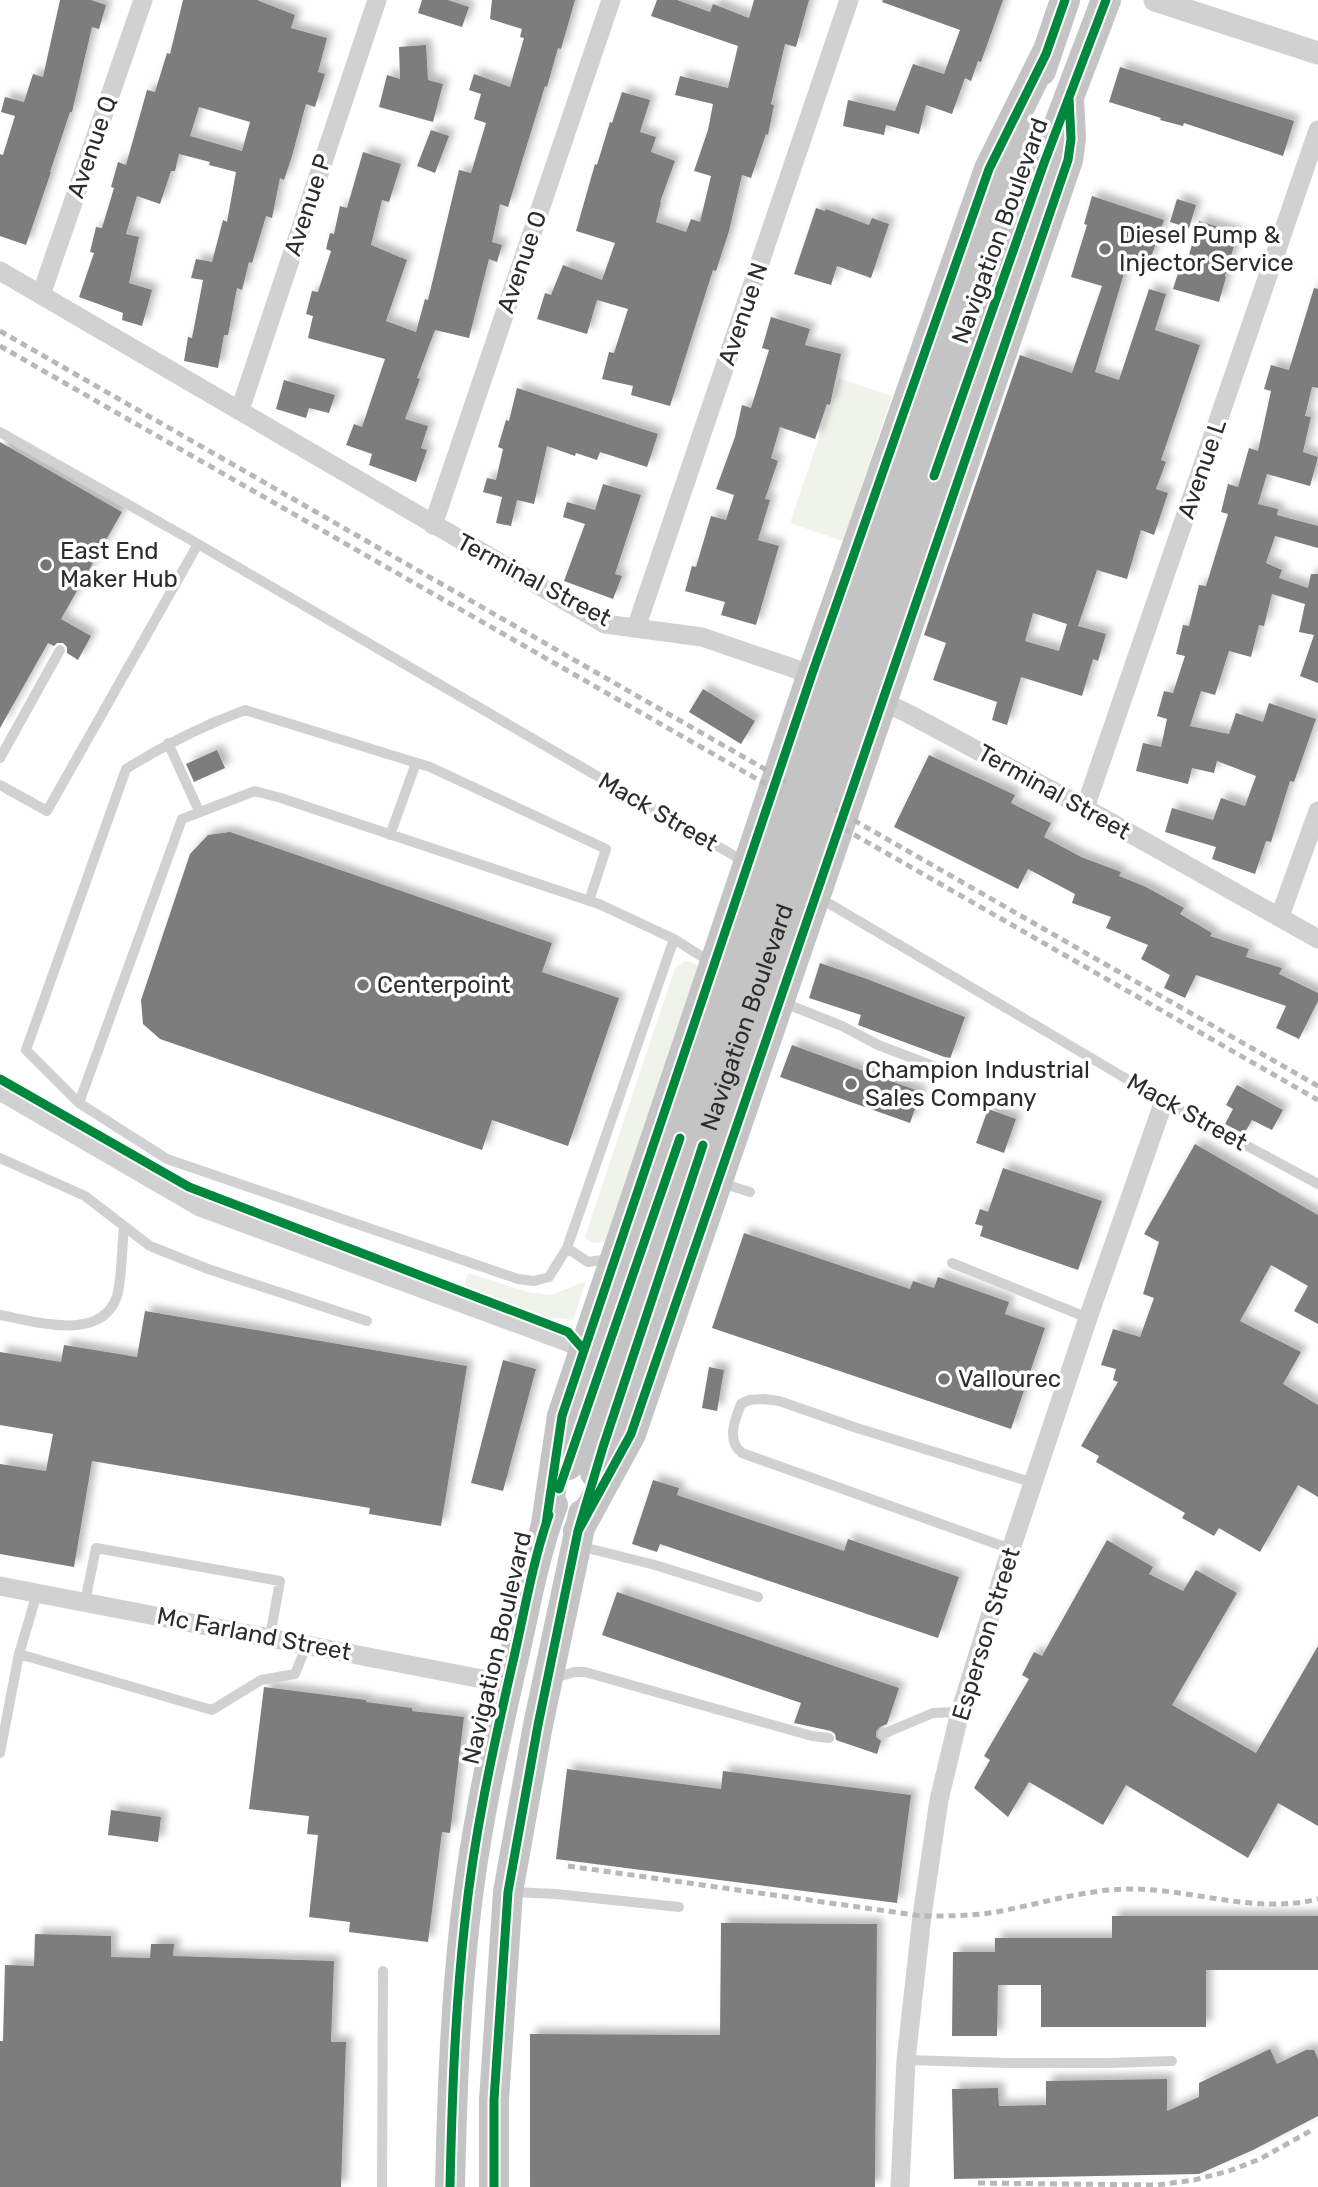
<svg xmlns="http://www.w3.org/2000/svg" width="1318" height="2187" font-family="Rubik,sans-serif">
<style>
.green{fill:#f0f3ea}
.building{fill:#7d7d7d;fill-rule:evenodd;filter:url(#shadow)}
.lines{fill:none;stroke-linecap:round;stroke-linejoin:round}
.service{stroke:#d1d1d1;stroke-width:10}
.minor{stroke:#d1d1d1;stroke-width:19}
.tertiary{stroke:#d1d1d1;stroke-width:23}
.primary{stroke:#c4c4c4;stroke-width:30}
.rail{stroke:#b8b8b8;stroke-width:5;stroke-dasharray:7 5;stroke-linecap:butt}
.primary-bridge{stroke:#c4c4c4;stroke-width:30}
.cycleway-casing{stroke:#fff;stroke-width:13}
.cycleway{stroke:#00873e;stroke-width:9}
.poi-dot{fill:#767676;stroke:#fff;stroke-width:2.5}
.labels{text-anchor:middle;dominant-baseline:central;stroke-width:7;stroke-linejoin:round;paint-order:stroke}
.street-label{font-size:24px;fill:#2c2c2c;stroke:#fff}
.poi-label{font-size:24px;fill:#2c2c2c;stroke:#fff;text-anchor:start}
</style>
<defs>
<filter id="shadow"><feDropShadow dx="6" dy="-6" stdDeviation="3.5" flood-color="#0004"/></filter>
</defs>
<rect width="100%" height="100%" fill="#fff"/>
<!-- green -->
<path class="green" d="M839,378l53,18 -49,145 -53,-18z
M685,961l9,2 7,7 -95,271c-9,3 -15,3 -21,-4l90,-269z
M468,1273l60,19 23,3 35,-14 -13,39 -27,-3 -82,-31z"/>
<!-- building -->
<path class="building" d="M60,0h31l15,5 -7,24 -7,-2 -20,85h-2l-20,60h1l-25,73 -26,-9v-82l3,1 12,-39 -14,-4 4,-15 19,5 9,-28 10,3z
M183,0h74l38,15 -4,13 36,10 -9,34 7,2 -10,33 -9,-3 -14,52 -8,24 -4,-2 -8,40 -6,-2 -14,47 -3,-1 -7,28 -5,-2 -9,47h-4l-6,33 -34,-7 4,-24 4,1 11,-58 -12,-2 5,-19 16,3 11,-42 4,2 9,-50 -27,-7 1,-3 -31,-8 -4,17h-4l-11,33 -23,-8 -11,38 13,3 -10,46 23,7 -10,36 -20,-6 1,-7 -44,-16 15,-44 -4,-1 6,-25 6,1 12,-40 -3,-1 7,-25 8,3 21,-75 8,2 12,-39 3,1zM199,107l51,15 -8,29 -52,-15z
M422,0h26l21,7 -7,20 -44,-14z
M492,0h83l-14,49 -3,-1 -11,39 -2,-1 -37,121 -8,-3 -8,38 10,3 -5,17 -8,-3 -20,79 -34,-8 -18,48 3,1 -15,40 23,7 -7,22 6,2 -11,32 -47,-17 3,-11 -26,-9 8,-21 8,3 23,-68 -77,-21 5,-22 -7,-2 6,-23 6,1 13,-41 -5,-2 4,-16 4,1 6,-28 7,2 16,-56 38,12 -12,38 -7,-2 -11,45 36,15 -21,61 30,11 9,-33 3,1 31,-130 12,3 15,-50 -12,-4 7,-25 -12,-4 5,-16 36,13 14,-49 -4,-1 2,-8 -32,-10z
M657,0h20l33,12 3,-8 36,14 5,-18h55l-13,47 -11,-3 -14,60 3,1 -6,30 -2,-1 -15,44 -9,-3 -13,56 -13,40 -3,-1 -43,136 -39,-11 2,-9 -31,-7 7,-27 5,1 14,-44 -31,-9 -10,34 -50,-15 8,-26 6,2 12,-30 39,15 13,-37 -39,-12 19,-67 2,1 13,-43 2,1 10,-31 28,8 -10,32 16,5 -5,15 24,9 -15,41h1l-5,20 30,10 5,-13 9,3 11,-46 -17,-5 14,-41 5,-26 -38,-9 5,-19 48,12 10,-42 -87,-30z
M883,0h120l-22,62 -3,-1 -7,20 -6,-3 -13,36 -26,-9 -7,29 -33,-9 -2,10 -41,-9 5,-26 47,11 18,-47 31,10 16,-44 -78,-28z
M426,45l2,35 15,4 -10,38 -54,-15 8,-32 13,4 -1,-32z
M1120,67l174,54 -11,35 -99,-33 -1,3 -23,-6 1,-2 -52,-16z
M431,130l18,6 -14,37 -18,-7z
M1092,196l72,24 -15,43 -20,-7 -34,116 24,8 30,-91 17,5 -11,36 45,15 -39,115 5,2 -10,27 12,4 -14,42 -13,-5 -14,49 -30,-9 -19,56 28,8 -8,27 -5,-2 -11,37 -61,-19 -14,48 -15,-5 5,-18 -64,-22 13,-37 -22,-8 96,-280 52,18 30,-87 -31,-9 16,-52 -3,-1zM1033,613l34,11 -8,27 -34,-10z
M1177,199l19,6 -7,23 -19,-6z
M816,208l9,3 1,-2 43,16 3,-7 17,6 -18,54 -34,-12 -6,19 -37,-11z
M1199,221l39,12 -13,43 1,1 -7,25 -46,-13 8,-25 5,1z
M1314,288l4,1v99l-6,-1 -7,29 6,1 -8,35 15,5 -8,29 -43,-12 -9,30 20,5 -1,6 41,11v22l-43,-12 -9,27 16,7 -3,8 29,10 3,-14h7v109l-18,-7 14,-41 -15,-3 6,-28 -33,-10 -8,32 -5,-1 -8,32 -22,-6 -14,44 -14,-4 -11,35 39,8 7,-21 27,9 6,-19 47,16 -22,63 -4,-1 -19,61 -5,-1 -11,33 -43,-15 4,-12 -51,-15 7,-24 41,12 8,-22 24,8 11,-30 -39,-15 -3,12 -22,-5 -4,16 -52,-13 7,-28 18,4 6,-28 -10,-3 7,-25 9,2 12,-37 -9,-2 7,-29 6,1 10,-41 7,1 22,-72 -7,-2 7,-28 10,3 11,-39 9,3 13,-60 -7,-2 7,-24 18,5z
M771,317l39,12 -5,16 36,9 -11,51 -3,-1 -12,35 -35,-12 -9,31 7,3 -13,38 5,1 -12,40 21,6 -23,79 -35,-10 4,-13 -40,-11 7,-25 4,1 15,-51 15,4 8,-25 -18,-6 19,-52 7,-32 9,3 18,-58 -7,-2z
M284,380l51,15 -6,18 -20,-5 -3,10 -30,-9z
M517,388l141,46 -11,33 -47,-15 -3,8 -21,-7 -1,3 -28,-10 -13,58 -17,-4 -6,26 -15,-3 6,-26 -19,-5 4,-14 9,2 7,-31 -5,-2 8,-27 3,1z
M0,442l122,70 -61,107 30,17 -13,24 -11,-7v-6l-4,-4h-6l-3,3 -6,-3 -48,85z
M603,484l38,11 -26,79 7,2 -9,23 -49,-18 21,-57 -22,-7 4,-15 28,8z
M703,689l52,32 -14,23 -52,-32z
M217,750l8,18 -31,14 -8,-18z
M929,755l86,40 -4,8 40,20 -7,14 37,20 40,15 -2,4 27,11 38,21 -4,6 32,19 -2,3 39,13 -3,8 36,11 -3,6 39,19v8l-19,38 -23,-11 10,-22 -90,-31 -11,23 -21,-10 6,-13 -29,-16 7,-14 -42,-17 5,-11 -39,-14 3,-9 -47,-25 -10,20 -124,-62z
M230,832l322,111 -10,29 77,26 -51,148 -76,-26 -10,30 -322,-111 -17,-15 -2,-24 49,-146 18,-19z
M820,963l47,16 98,38 -15,42 -92,-34 3,-10 -52,-17z
M792,1045l129,47 -11,31 -130,-46z
M1237,1085l46,25 -11,20 -20,-10 -8,14 -19,-10 8,-15 -7,-4z
M988,1109l28,10 -12,34 -28,-10z
M1195,1144l123,71v109l-24,-13 14,-25 -37,-21 -31,56 61,31 -18,32 35,21v92l-20,-12 -38,67 -41,-24 -5,8 -32,-18 3,-5 -89,-51 3,-6 -18,-10 37,-64 -5,-2 3,-11 -15,-4 12,-36 27,8 14,-39 -11,-4 16,-52 -15,-8z
M1003,1168l99,33 -24,69 -98,-34 3,-10 -8,-2 5,-15 8,3z
M744,1233l166,56 3,-8 21,7 4,-11 71,25 -4,12 40,14 -34,101 -299,-101z
M145,1311l322,55 -26,160 -72,-12 1,-6 -278,-47 -18,106 -74,-13v-90l46,7 7,-37 -53,-9v-73l61,10 3,-17 73,12z
M503,1360l33,9 -33,122 -32,-8z
M709,1367l15,3 -7,41 -15,-3z
M653,1480l26,8 -2,7 167,56 4,-12 111,38 -21,61 -278,-94 -3,8 -25,-8z
M1107,1540l46,27 -4,7 34,17 13,-21 41,23 -65,112 84,48 62,-107v180l-40,-23 -30,55 -122,-73 -23,40 -74,-43 -21,35 -34,-29 16,-28 -6,-4 45,-77 -7,-4 12,-23 8,4z
M617,1592l282,96 -12,36 -7,3 -4,5v5l5,4 -4,13 -41,-14 -1,-6 -4,-3 -37,-8 7,-20 -199,-68z
M264,1687l102,13v2l46,6v3l52,6 -14,116 -8,-1 -14,110 -79,-10 1,-10 -41,-5 9,-82 -11,-1 2,-18 -60,-7z
M567,1769l154,20 2,-18 188,24 -14,108 -341,-44z
M111,1810l50,7 -3,25 -50,-7z
M1112,1916h206v54h-112v57h-165v-42h-43l-1,51h-45l1,-84h42v-14h117z
M721,1923l156,1 -2,263h-345v-153l190,1z
M35,1934l76,2v21l39,1 1,-14h23l-1,12 161,5 -3,81h15l-5,145h-341v-146h3l2,-76 29,1z
M1270,2049l7,15 29,-14h8l4,9v57l-65,34 -54,24 -245,5 -2,-90 46,-1 1,18 47,-1v-24l121,-2v32l32,-14v-14z"/>
<g class="lines">
<!-- service -->
<path class="service" d="M0,432l198,112
M168,743l31,68
M0,758l60,-108
M0,785l47,26 151,-267 547,318
M390,835l26,-72
M818,897l346,204 154,83
M784,1003l58,23 36,19 71,27
M79,1103l-53,-53 100,-281c38,-24 76,-43 119,-59l185,57 176,82 -17,52
M0,1158l85,38 65,50 58,23 159,52
M721,1183l29,9
M567,1248l-18,29 -15,4 -16,-2 -351,-120 -88,-56 103,-284 73,-28 26,7 318,106 75,35
M610,1259l-22,3 -21,-14 107,-309 38,24
M952,1263l136,55
M0,1315c34,6 102,28 117,-19 5,-17 5,-51 7,-70
M579,1546l76,19 103,32
M1011,1549l-269,-96c-16,-12 -7,-34 -1,-49l8,-4 15,-1 15,2 78,27 177,55
M85,1602l11,-54 184,33 -10,56
M19,1654l193,56 49,-30 34,-6 12,-30
M552,1679l22,-7h11l227,64 17,2
M883,1734l50,-21 27,-1
M0,1753l19,-99 18,-61
M512,1892l44,2 123,13
M906,2060l101,3h102l63,-2
M382,2187l1,-216"/>
<!-- minor -->
<path class="minor" d="M0,271l605,353 97,13 120,41
M41,295l102,-295
M240,410l137,-410
M433,525l178,-525
M636,628l213,-628
M874,697l35,17 176,94 233,131
M1085,808l233,-678
M1280,916l38,-105
M0,1091l200,116 365,134 18,8
M0,1586l508,98
M900,2187l6,-127 16,-144 17,-116 21,-88 51,-163 77,-231 76,-217"/>
<!-- tertiary -->
<path class="tertiary" d="M1155,0l163,53"/>
<!-- primary -->
<path class="primary" d="M1041,71l24,-71
M910,467l103,-300 11,-38
M934,476l110,-313 62,-163
M568,1465l112,-327
M595,1473l108,-328
M546,1524l16,-108 250,-742 177,-505 57,-115
M578,1531l53,-97 437,-1274 3,-21 -2,-42
M450,2187c2,-89 5,-177 15,-266 9,-84 27,-167 46,-251 13,-54 22,-112 42,-165
M494,2187v-87l14,-208 30,-167 45,-211"/>
<!-- rail -->
<path class="rail" d="M0,331l1318,755
M0,346l1318,754
M568,1866l354,50c25,0 50,0 74,-4 44,-8 87,-22 131,-23 64,-1 127,26 191,10
M978,2183l179,2 37,-5 35,-9 31,-12 52,-29"/>
<!-- primary-bridge -->
<g class="primary-bridge">
<path d="M680,1138l230,-671"/>
<path id="s1" d="M703,1145l231,-669"/>
</g>
<!-- cycleway casing -->
<g class="cycleway-casing">
<path id="cycleway" d="M934,476l110,-313 62,-163
M0,1079l189,108 379,145 15,17
M559,1489l121,-351
M546,1524l16,-108 250,-742 177,-505 57,-115 19,-54
M578,1531l53,-97 437,-1274 3,-21 -2,-42
M450,2187c2,-89 5,-178 15,-266 9,-85 27,-168 46,-251 12,-50 21,-107 38,-155
M494,2187v-87l14,-208 30,-167 40,-194 25,-84 100,-302"/>
</g>
<!-- cycleway -->
<use href="#cycleway" class="cycleway"/>
</g>
<!-- markers -->
<g class="poi-dot">
<circle cx="1105" cy="249" r="7"/>
<circle cx="46" cy="565" r="7"/>
<circle cx="363" cy="985" r="7"/>
<circle cx="851" cy="1084" r="7"/>
<circle cx="944" cy="1379" r="7"/>
</g>
<g class="labels">
<!-- street labels -->
<g class="street-label">
<text transform="translate(92 147) rotate(-71)">Avenue Q</text>
<text transform="translate(308 205) rotate(-72)">Avenue P</text>
<text transform="translate(1000 231) rotate(-70)">Navigation Boulevard</text>
<text transform="translate(522 262) rotate(-71)">Avenue O</text>
<text transform="translate(743 314) rotate(-71)">Avenue N</text>
<text transform="translate(1202 469) rotate(-71)">Avenue L</text>
<text transform="translate(534 580) rotate(28)">Terminal Street</text>
<text transform="translate(1054 792) rotate(29)">Terminal Street</text>
<text transform="translate(658 812) rotate(30)">Mack Street</text>
<text stroke="none"><textPath href="#s1" startOffset="135">Navigation Boulevard</textPath></text>
<text transform="translate(1187 1112) rotate(29)">Mack Street</text>
<text transform="translate(254 1634) rotate(11)">Mc Farland Street</text>
<text transform="translate(986 1634) rotate(-73)">Esperson Street</text>
<text transform="translate(497 1648) rotate(-77)">Navigation Boulevard</text>
</g>
<!-- poi labels -->
<g class="poi-label">
<text x="1119" y="235">Diesel Pump &amp;<tspan x="1119" dy="28">Injector Service</tspan></text>
<text x="60" y="551">East End<tspan x="60" dy="28">Maker Hub</tspan></text>
<text x="377" y="985">Centerpoint</text>
<text x="865" y="1070">Champion Industrial<tspan x="865" dy="28">Sales Company</tspan></text>
<text x="958" y="1379">Vallourec</text>
</g>
</g>
</svg>
